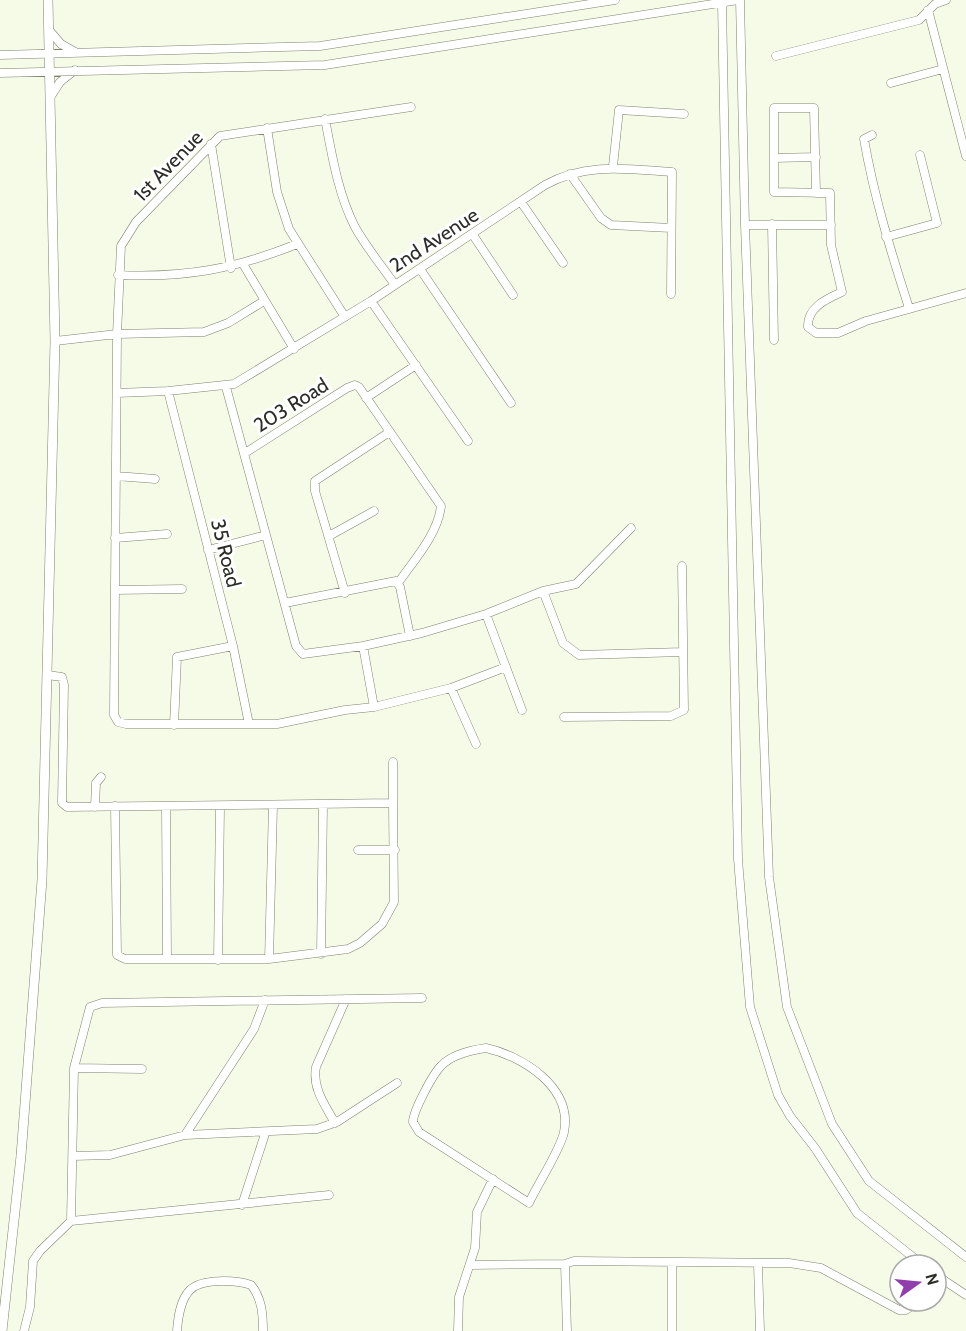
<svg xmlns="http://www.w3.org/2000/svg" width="966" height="1331" font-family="Cabin,sans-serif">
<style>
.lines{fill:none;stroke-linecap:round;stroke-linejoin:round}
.minor-casing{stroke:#7e8270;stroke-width:9}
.major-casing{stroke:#7e8270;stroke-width:10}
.minor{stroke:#fff;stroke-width:8}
.major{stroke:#fff;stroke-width:9}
.labels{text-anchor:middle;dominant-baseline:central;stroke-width:6;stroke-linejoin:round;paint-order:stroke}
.street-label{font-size:20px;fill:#2b2d26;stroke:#fff}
</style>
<rect width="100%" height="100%" fill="#f6fbe8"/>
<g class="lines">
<!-- minor casing -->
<g class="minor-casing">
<path id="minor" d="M740,0l5,225 24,652 18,130 45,117 37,57 97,76
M722,3l16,856 12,148 28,88 12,21 25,32 42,65 66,52
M928,10l38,146
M49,30l12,14 14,8
M0,55l320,-9 295,-46
M776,56l143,-36 16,-16 11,-4
M0,73l325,-8 413,-65
M891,83l52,-14
M51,96l9,-14 15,-12
M411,107l-191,29 -84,86 -15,24 -4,88 -3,381 4,7 8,2h151l68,-14 29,-3 77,-19 55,-21
M325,119c7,36 13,75 30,108 11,20 27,39 40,58
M267,128l10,64 12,37 56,88
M872,135l-8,4c10,58 27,113 45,169
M211,144l20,124
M774,158l42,-1
M613,166l6,-56 65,4
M570,174l31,44 10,7 60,3
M816,193l-2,-85h-40v84l56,1 1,52 11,47c-15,7 -35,15 -34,35l8,6h22l28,-12 100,-28
M521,202l42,61
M772,224l2,116
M745,225h86
M473,235l40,60
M886,237l51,-14 -17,-68
M243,264l51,85
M420,269l91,134
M118,275c67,3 117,-6 179,-31
M371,301l97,140
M55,341l62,-7 87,-2 24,-9 36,-22
M226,387l70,259 7,8 60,-8 59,-13 64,-19 57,-23 33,-7 55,-56
M168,391l65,255 16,78
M117,393l51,-2 66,-7 137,-83 174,-116c41,-23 83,-16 127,-13l-1,122
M366,398l50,-33
M245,453l102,-65 8,-3 4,2 82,119c-3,28 -27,54 -43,77
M116,476l39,3
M329,536l45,-25
M115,538l52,-4
M208,550l58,-15
M115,590l67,-1
M543,591l20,52 16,12 104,-3
M345,593l-30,-102v-10l73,-48
M285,603l111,-22 4,6 10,49
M486,614l36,96
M363,646l11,61
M47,675l15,2 2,8 -2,118 5,4 326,-4v-41
M451,688l25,56
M564,717l107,-1 13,-6 -2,-144
M174,725l3,-68 56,-11
M115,806l2,149 8,4h144l79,-10 12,-6 22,-19 12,-22 -1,-99
M95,807l1,-24 5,-6
M166,807l1,151
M358,850h37
M321,954l2,-149
M269,959l4,-153
M218,960l2,-153
M486,1048c36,8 87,39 78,84 -3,17 -27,53 -35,71l-110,-71 -6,-10c0,-11 20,-48 28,-56 10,-11 31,-16 45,-18z
M74,1068l68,1
M335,1123c-10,-18 -23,-35 -19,-56l30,-68
M185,1135l132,-6 20,-7 60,-39
M73,1156l37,-1 75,-20 69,-106 11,-29
M242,1205l23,-71
M71,1221l258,-26
M672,1263v68
M758,1264l2,67
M470,1265l95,-1
M936,1275l30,20
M24,1331l6,-24 3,-46 7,-10 31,-30 3,-153 16,-61 12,-4 320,-5
M177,1331c1,-13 3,-31 13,-41 12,-12 46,-10 61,-5 11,13 12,30 12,46
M458,1331l1,-34 16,-49 2,-36 16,-33
M567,1331l-2,-67 9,-3 215,2 32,5 78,42h7l12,-9"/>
</g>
<!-- major casing -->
<g class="major-casing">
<path id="major" d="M2,1331l19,-175 21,-276 13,-539 -7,-341"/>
</g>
<!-- minor -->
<use href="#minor" class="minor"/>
<!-- major -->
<use href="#major" class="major"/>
</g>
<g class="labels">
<!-- street labels -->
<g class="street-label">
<text transform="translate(168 166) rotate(-46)">1st Avenue</text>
<text transform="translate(434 240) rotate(-33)">2nd Avenue</text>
<text transform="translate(291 405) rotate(-32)">203 Road</text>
<text transform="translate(226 553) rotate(76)">35 Road</text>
</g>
</g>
<!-- north arrow -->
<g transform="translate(918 1283) rotate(75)"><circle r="28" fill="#ffffff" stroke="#aaaba8" stroke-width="1.5"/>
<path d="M0-4.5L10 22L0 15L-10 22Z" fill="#913ead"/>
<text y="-9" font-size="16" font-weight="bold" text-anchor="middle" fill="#2b2d26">N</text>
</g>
</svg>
